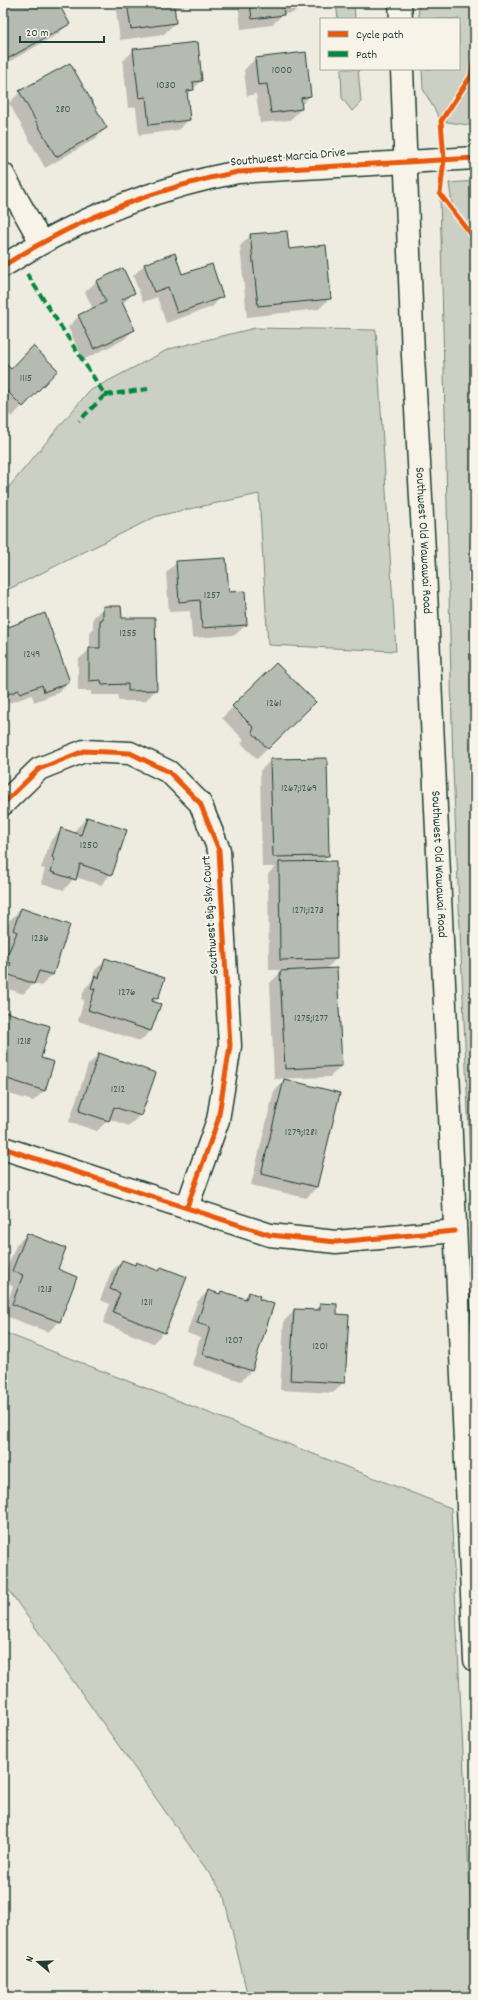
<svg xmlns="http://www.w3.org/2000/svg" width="478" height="2000" font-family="Dekko,sans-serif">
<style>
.green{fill:#cccfc4;stroke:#76867c}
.shadow{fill:#0003}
.building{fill:#b5bbb0;stroke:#1f3d34}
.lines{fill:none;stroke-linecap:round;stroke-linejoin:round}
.minor-casing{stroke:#1f3d34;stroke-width:25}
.secondary-casing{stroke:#1f3d34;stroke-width:25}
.minor{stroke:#f7f3e8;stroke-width:22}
.secondary{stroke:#f7f3e8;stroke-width:22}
.quiet{stroke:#00873e;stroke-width:4;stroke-dasharray:8 4;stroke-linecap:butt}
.cycleway-casing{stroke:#f7f3e8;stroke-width:8}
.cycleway{stroke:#e8590c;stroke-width:5}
.labels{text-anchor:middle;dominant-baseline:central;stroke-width:4;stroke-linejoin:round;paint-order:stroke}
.number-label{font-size:11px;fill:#445c53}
.street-label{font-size:13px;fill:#1f3d34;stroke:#f7f3e8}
</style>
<rect width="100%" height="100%" fill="#eeece1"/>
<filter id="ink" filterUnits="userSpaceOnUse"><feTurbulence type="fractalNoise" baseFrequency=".025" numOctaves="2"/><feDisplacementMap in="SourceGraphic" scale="8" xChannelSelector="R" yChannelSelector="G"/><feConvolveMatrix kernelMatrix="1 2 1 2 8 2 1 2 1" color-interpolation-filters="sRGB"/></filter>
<g filter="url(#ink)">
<!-- green -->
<path class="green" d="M336,3h18l1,16h-17z
M418,3h57v123l-34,-5 -18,-32 -1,-20h37v-50h-40z
M341,69h17l3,33 -9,9 -10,-13z
M475,181v1092l-22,-504 -13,-575 13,16 -4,-27z
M255,328l121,2 20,321 -128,-6 -9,-151 -102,22 -154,76v-98l86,-103 80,-42z
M3,1332l448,176 24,489h-227l-25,-104 -220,-311z"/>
<!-- shadow -->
<path class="shadow" d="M3,3h54l12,20 -11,11 -55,31z
M115,3h70l-4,4 -8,1 2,15 -11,11 -44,6z
M238,3h64l-9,10 -10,1 -11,11 -31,4z
M134,50l67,31 -15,15 3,24 -11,10 -39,5 -3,-28 -8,1 -5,-47z
M305,53l5,43 -9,9v4l-11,11 -30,3 -4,-29 -9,2 -3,-26 11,-11z
M20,92l86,36 -11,11 -50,29 -36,-65z
M251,235l37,15 42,48 -11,11 -72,8 -7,-71z
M174,254l8,22 40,20 -10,11 -46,16 -9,-26 -14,5 -10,-26 11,-11z
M122,269l12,24 -12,11 12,26 -11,10 -40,20 -15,-33 11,-11 14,-7 -8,-17 11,-10z
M3,363l19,43 -10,11 -9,-8z
M177,562l51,31 18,32 -11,10 -43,3 -2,-27 -21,1 -3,-39z
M104,607l52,83 -11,11h-27v-6h-27v-4h-13v-31l12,-11v-17l3,-3v-11z
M3,630l66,52 -11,11 -24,9 -2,-7 -23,8 -1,-2 -5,1z
M276,664l38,38 -57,57 -16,-16 3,-3 -22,-22z
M271,760l57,95 -7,8 15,96 -11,11 16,96 -11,11 -56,2 -4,-96 11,-11h6v-2h-18l-1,-96 7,-7h-13l-2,-96z
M87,818l24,56 -10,11 -26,-8 -11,13 -23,-7 4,-14 -4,-1 10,-28 10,-10 14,4 1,-5z
M21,909l48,16 -17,50 -11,11 -7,-3 -11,11 -20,-7v-35l4,-9 -4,-3 7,-20z
M106,960l51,39 -4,4 -2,28 -11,10 -62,-20 6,-21 -3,-1 4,-11 6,-6 4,-12z
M3,1012l37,47 12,4 -8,28 -11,10 -30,-9z
M99,1054l41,61 -11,11 -20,-7 -12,12 -28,-9 19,-57z
M284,1080l55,13 -22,94 -11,11 -55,-13 23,-94z
M27,1234l30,36 19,7 -17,45 -11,10 -45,-17 10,-29 -10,-4v-3l13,-34z
M122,1261l12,5 2,-3 22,8 3,-3 3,64 -11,11 -50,-20 7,-19 -10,-4 11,-28z
M208,1291l11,4 2,-3 22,7 6,-6 3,77 -11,11 -49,-16 8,-27 -13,-5 10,-31z
M320,1304l24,78 -11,11 -53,-3 4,-69 11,-11 19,1z"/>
<!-- building -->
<path class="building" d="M3,3h55l12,21 -63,35 -4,-8z
M127,3h47l2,20 -45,6z
M250,3h48l-15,2 1,10 -32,4z
M198,42l4,39 -9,1 1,8 -7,1 3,29 -41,5 -3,-28 -7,1 -6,-49z
M306,52l5,44 -10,2 1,11 -31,4 -4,-29 -9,1 -3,-27z
M70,63l37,65 -51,29 -37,-66z
M287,231l2,18 37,-4 5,54 -73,7 -8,-72z
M175,253l7,21 30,-10 11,33 -46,16 -9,-26 -14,5 -10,-28z
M123,268l12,25 -14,7 14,30 -41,19 -16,-34 28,-13 -10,-21z
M33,346l25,24 -35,37 -20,-20v-26l8,8z
M226,558l3,34 16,-1 2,34 -45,3 -2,-28 -21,2 -3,-41z
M103,606h18l1,12h33l2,72 -29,1v-7l-26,1 -1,-5 -12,1v-33h11v-28h3z
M45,613l25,69 -26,10 -2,-7 -22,8 -1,-3 -16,6v-67z
M276,663l40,39 -48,47 -16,-17 2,-4 -22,-22z
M327,758l2,98 -56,1 -3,-98z
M87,817l40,13 -15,45 -32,-11 -4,16 -25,-8 4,-13 -3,-2 9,-29 20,7z
M336,861l1,98 -57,1 -1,-98z
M21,908l49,17 -17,50 -14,-4 -5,13 -27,-10 4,-11 -6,-2 12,-29 -4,-2z
M105,958l60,20 -7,21 -5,-2 -1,4 9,3 -10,27 -63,-21 7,-21 -4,-1 4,-12 4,2z
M337,968l5,98 -57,3 -5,-98z
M3,1011l47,15 -9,32 13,4 -9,29 -41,-13 -1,3z
M99,1053l57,20 -15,43 -27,-9 -5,14 -30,-10z
M284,1079l56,14 -23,94 -56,-13z
M27,1233l39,15 -8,21 19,8 -17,45 -48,-18 11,-29 -11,-4z
M122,1260l13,5 1,-3 23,9 2,-4 26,10 -22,56 -52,-21 7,-19 -10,-4z
M208,1290l12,4 1,-3 25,8 3,-7 11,4 -1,3 15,5 -22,67 -50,-17 8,-27 -13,-4z
M320,1303l17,1v10l12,1 -4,68 -55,-3 4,-71 26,1z"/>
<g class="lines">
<!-- minor casing -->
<g class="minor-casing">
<path id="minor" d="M3,174l38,68
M3,266c72,-46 151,-78 235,-94l237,-14
M3,804l36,-35 45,-18 46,2 39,19 31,31 19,47 11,196 -12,74 -31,87
M3,1148l267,87 66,7 119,-11"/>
</g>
<!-- secondary casing -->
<g class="secondary-casing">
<g id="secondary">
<path d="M400,3l1,16"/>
<path id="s1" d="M402,69l11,287 12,213 50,1091"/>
</g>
</g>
<!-- minor -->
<use href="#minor" class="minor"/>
<!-- secondary -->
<use href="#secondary" class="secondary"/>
<!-- quiet -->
<path class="quiet" d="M27,274l78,121 -26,26
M105,395l43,-6"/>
<!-- cycleway casing -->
<g class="cycleway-casing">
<path id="cycleway" d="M475,50l-4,26 -30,45 3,38 -4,35 35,45
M3,266c72,-46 151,-78 235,-94l237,-14
M3,804l36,-35 45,-18 46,2 39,19 31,31 19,47 11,196 -12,74 -31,87
M3,1148l267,87 66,7 119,-11"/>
</g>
<!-- cycleway -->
<use href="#cycleway" class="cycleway"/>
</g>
</g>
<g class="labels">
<!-- number labels -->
<g class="number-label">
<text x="282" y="71">1000</text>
<text x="166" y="86">1030</text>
<text x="63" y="110">280</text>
<text x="26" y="379">1115</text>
<text x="212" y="596">1257</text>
<text x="128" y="634">1255</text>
<text x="32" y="655">1249</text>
<text x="274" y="704">1261</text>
<text x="299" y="789">1267;1269</text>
<text x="89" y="846">1250</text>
<text x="308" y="911">1271;1273</text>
<text x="40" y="939">1236</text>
<text x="127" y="993">1276</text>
<text x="311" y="1019">1275;1277</text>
<text x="24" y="1042">1218</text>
<text x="118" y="1090">1212</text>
<text x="301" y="1133">1279;1281</text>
<text x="45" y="1290">1213</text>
<text x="147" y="1303">1211</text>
<text x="234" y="1341">1207</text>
<text x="320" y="1347">1201</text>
</g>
<!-- street labels -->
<g class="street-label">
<text transform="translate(288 158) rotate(-5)">Southwest Marcia Drive</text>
<text stroke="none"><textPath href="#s1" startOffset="472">Southwest Old Wawawai Road</textPath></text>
<text stroke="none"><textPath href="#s1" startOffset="796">Southwest Old Wawawai Road</textPath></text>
<text transform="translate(211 915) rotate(-94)">Southwest Big Sky Court</text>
</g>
</g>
<!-- margin -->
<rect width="478" height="2000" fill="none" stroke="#f7f3e8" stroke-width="16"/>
<rect x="8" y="8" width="462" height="1984" fill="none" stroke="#1f3d34" stroke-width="1.5" filter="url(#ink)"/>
<!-- legend -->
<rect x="320" y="18" width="140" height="52" fill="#f7f3e8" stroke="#a1aaa0"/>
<rect x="328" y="31" width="20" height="6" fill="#e8590c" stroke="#a1aaa0"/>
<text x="356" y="38" font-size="12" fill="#1f3d34">Cycle path</text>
<rect x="328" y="51" width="20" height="6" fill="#00873e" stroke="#a1aaa0"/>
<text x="356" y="58" font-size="12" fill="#1f3d34">Path</text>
<!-- north arrow -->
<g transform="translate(38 1962) rotate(289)" stroke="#f7f3e8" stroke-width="3" paint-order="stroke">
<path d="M0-3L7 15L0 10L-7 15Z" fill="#1f3d34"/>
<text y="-6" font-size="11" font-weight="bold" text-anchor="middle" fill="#1f3d34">N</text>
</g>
<!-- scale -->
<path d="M20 36v6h84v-6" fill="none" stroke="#1f3d34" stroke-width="2"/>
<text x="26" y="36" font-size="12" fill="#1f3d34" stroke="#f7f3e8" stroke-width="3" paint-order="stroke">20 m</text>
</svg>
